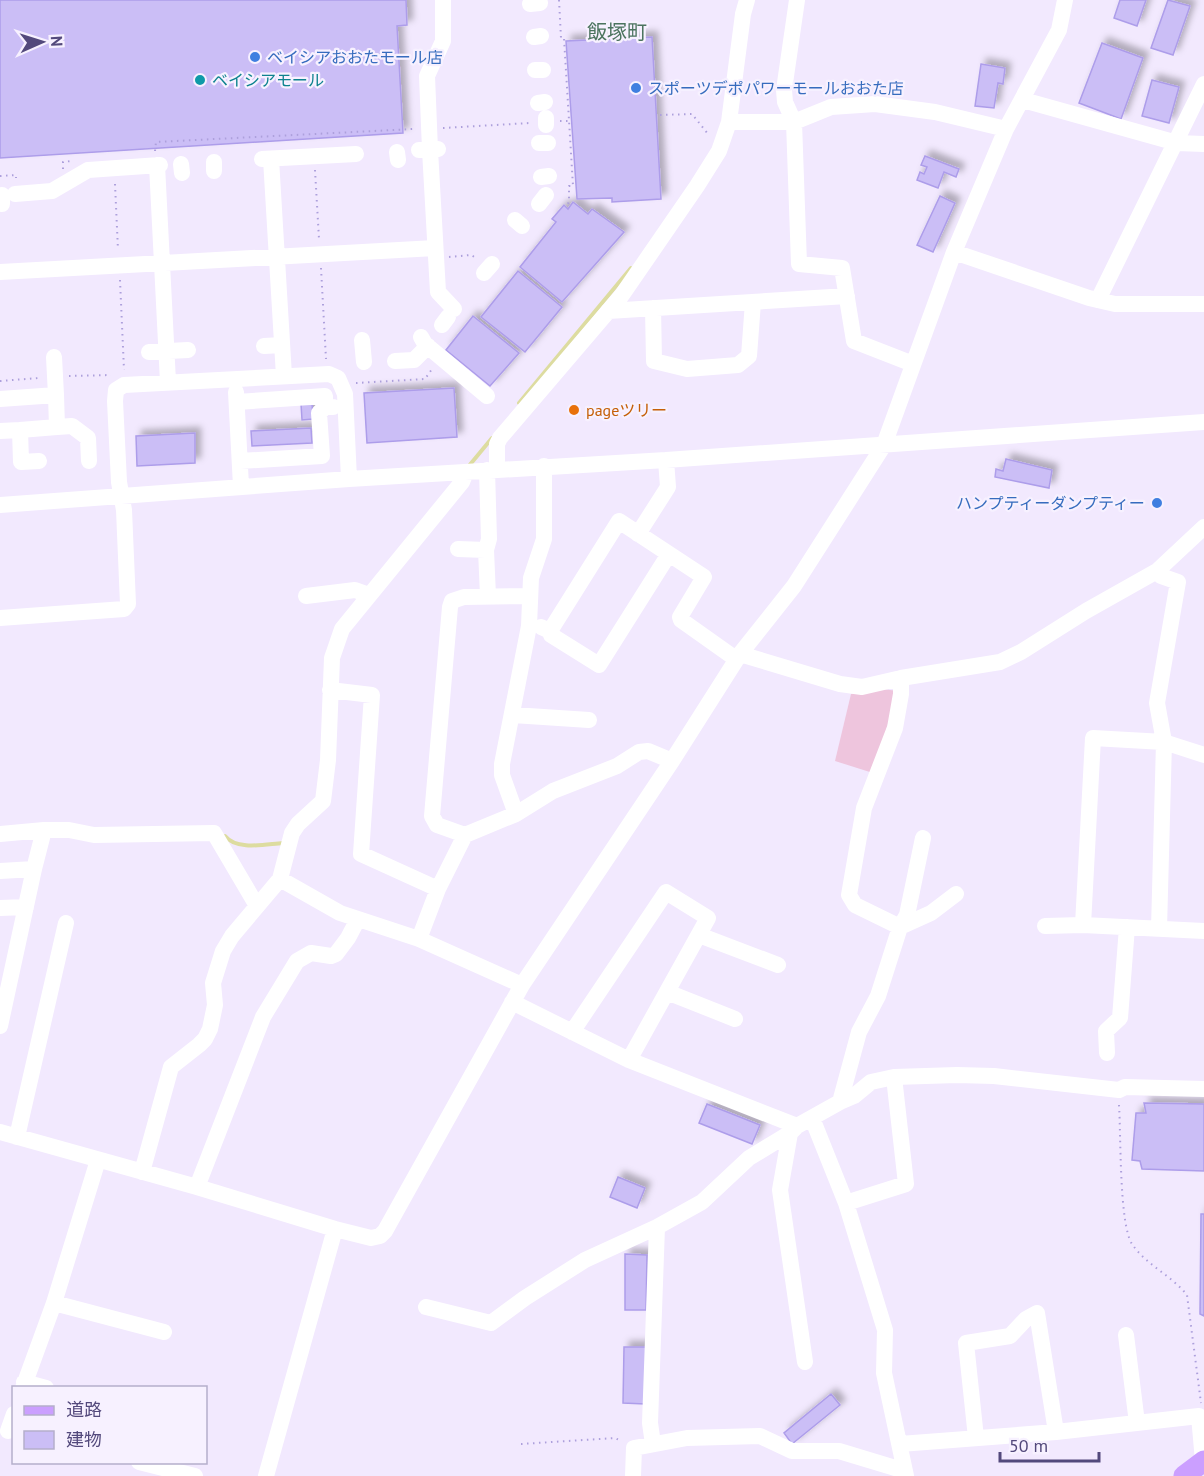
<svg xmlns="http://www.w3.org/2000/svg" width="1204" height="1476" font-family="'PT Sans','Noto Sans JP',sans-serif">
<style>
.green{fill:#eec5dd}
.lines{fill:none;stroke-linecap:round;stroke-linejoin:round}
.stream{stroke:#dddca0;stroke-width:4}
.building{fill:#cbbef6;stroke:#ad9dea;stroke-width:1.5;filter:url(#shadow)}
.path{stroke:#ada0dc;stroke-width:2;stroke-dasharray:1.5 4.5;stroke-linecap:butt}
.minor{stroke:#fff;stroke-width:16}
.major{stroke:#cb9fff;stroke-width:21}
.shop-dot{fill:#3f7fe0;stroke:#f7f1ff;stroke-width:2}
.culture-dot{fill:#0f9aa8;stroke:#f7f1ff;stroke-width:2}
.food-dot{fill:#e8710a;stroke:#f7f1ff;stroke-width:2}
.labels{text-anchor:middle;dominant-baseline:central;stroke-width:4.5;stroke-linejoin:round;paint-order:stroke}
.shop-label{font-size:16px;fill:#366cbe;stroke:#f7f1ff;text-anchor:start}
.culture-label{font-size:16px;fill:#0d838f;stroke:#f7f1ff;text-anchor:start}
.food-label{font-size:16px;fill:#c56008;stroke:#f7f1ff;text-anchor:start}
.quarter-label{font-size:20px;fill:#4c745f;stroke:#f7f1ff}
</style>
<defs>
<filter id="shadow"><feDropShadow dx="5.5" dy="-5.5" stdDeviation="3" flood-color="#0004"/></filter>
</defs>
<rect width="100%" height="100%" fill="#f2e9fe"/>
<!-- green -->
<path class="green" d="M882,689l16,2 -25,82 -38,-12 16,-67z"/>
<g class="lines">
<!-- stream -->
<path class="stream" d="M519,403l112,-135
M468,467l24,-29
M225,836c12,15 41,8 58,7"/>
</g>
<!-- building -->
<path class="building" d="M0,0h406l1,25 -10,1 6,107 -403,25z
M1120,0h26l-9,26 -23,-8z
M1168,0l22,6 -17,49 -22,-7z
M652,37l9,162 -49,3v-4l-35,1 -11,-158z
M1102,43l41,15 -22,61 -42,-16z
M981,64l24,4 -2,16 -5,-1 -4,25 -19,-2z
M1152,80l27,7 -10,36 -27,-7z
M925,156l34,13 -3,8 -12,-5 -6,16 -21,-8 3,-8 4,2 3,-7 -6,-2z
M940,196l15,7 -22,49 -16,-7z
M573,202l15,12 4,-5 32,23 -62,70 -42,-35 36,-45 -4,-3 12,-14 4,4z
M518,271l44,36 -37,45 -44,-35z
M473,316l46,37 -29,33 -44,-36z
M454,388l3,49 -90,6 -3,-50z
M312,403l1,16 -11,1 -1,-16z
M311,428l1,15 -60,3 -1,-15z
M195,433v30l-58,3 -1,-30z
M1006,459l46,11 -3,18 -54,-11 1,-8 7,2z
M1144,1103l60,1v67l-62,-2 -2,-8 -8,-1 4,-47h10z
M707,1104l53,21 -8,19 -53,-21z
M618,1177l27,11 -8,20 -27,-11z
M1201,1214h3v102l-4,-2z
M625,1254l22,1 -1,55h-21z
M624,1347h22l-1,57 -22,-1z
M831,1394l9,11 -48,39 -8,-11z"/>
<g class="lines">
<!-- path -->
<path class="path" d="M559,0l2,38h3l9,148h-4v16l-3,5
M660,115l32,-1 16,20
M560,121h12
M443,128l87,-5
M155,151l1,-9 257,-13
M63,169v-7l8,-1
M315,170l4,69
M0,176l16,-1v3
M115,184l3,66
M449,257l22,-2 5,3
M321,268l5,91
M120,280l4,90
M69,376l42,-1
M0,381l39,-3
M356,383l69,-4 7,-10
M1119,1105c2,28 0,119 13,139 14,21 39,31 55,51l14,108
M521,1444l94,-6 6,3"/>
<!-- minor -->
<path class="minor" d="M797,0l-13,90 1,12 9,20 5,142 43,4 12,73 59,23
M530,4l10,-1
M534,37l7,-1
M535,70h8
M1023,100l154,43 27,1
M538,103l7,-1
M546,118v7
M729,122h65l37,-15 44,-3 60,8 71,17
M539,143h9
M438,149l-8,1 8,142 16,17
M419,150h11l-3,-74 16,-35v-41
M397,152l1,8
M262,159l94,-5
M271,159l13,217
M214,162v9
M181,164l1,9
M157,165l11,217
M541,177l8,-1
M15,194l37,-3 36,-21 72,-5
M2,195v9
M539,204l7,-9
M515,220l7,6
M954,252l135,46 26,6h89
M0,272l435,-24
M484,273l8,-9
M1098,300l106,-216
M653,308l1,53 33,8 51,-4 11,-9 4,-54
M608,311l239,-15
M442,325l6,-8
M421,337l4,7 62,52
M362,340l2,22
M264,346l18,-1
M149,352l39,-2
M395,361l19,-1 14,-14
M236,392l5,94
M0,399l56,-4 -2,-38
M237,402l88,-6v11h8
M57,427l15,-1 16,12 1,23
M20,430l37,-3 -1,-32
M0,431l20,-1 1,32 18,-1
M240,461l82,-5 -3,-43 6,-6
M497,469v-25l3,-6 122,-143 75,-109 22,-35 10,-29 14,-108 4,-14
M0,505l349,-26 317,-19 538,-38
M638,534l30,-47 -2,-27
M458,549l28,1 3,-11 -2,-69
M486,550l2,46
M1157,571l4,5 17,6 -21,121 7,39 -5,187
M306,596l49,-6 14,5
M0,618l124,-9 4,-5 -4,-94 -5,-28 -4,-81 1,-11 8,-5 205,-11 9,4 7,16 4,85
M541,627l9,4 1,4 48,30 70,-111
M550,631l69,-110 85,56 -24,40 1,3 55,39
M740,654l100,30 22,3 39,-9 99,-16 21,-10 65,-41 71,-40 47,-44
M330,690l42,5 -11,159 77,35
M513,715l76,5
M516,814l-14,-39v-11l27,-138 2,-48 13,-39v-73
M0,834l44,-4h25l25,5 120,-2 43,73
M465,835l-28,-10 -5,-9 18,-209 2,-6 12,-4 65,-1
M34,869l10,-39
M0,871l34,-2 -34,157
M280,879l60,34 79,26 103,46
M0,908l26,-1
M1083,925l10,-187 71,4 40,13
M1045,926l38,-1 121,6
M900,927l7,-12 16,-77
M900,927l31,-14 25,-19
M699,935l79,30
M419,939l19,-50 27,-54 51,-21 37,-23 64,-25 22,-14 9,-1 24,10
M667,992l68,27
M512,1002l117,58 168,66
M572,1032l94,-140 42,26 -79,142
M1107,1053l-1,-22 14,-13 7,-91
M840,1102l14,-6 17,-14 23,-5 63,-2 37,1 125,14 6,-3 79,2
M812,1118l34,85 39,127 -1,43 22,103
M0,1132l197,55 138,42 36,9 9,-2 5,-5 137,-246 150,-224 68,-107 54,-68 90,-141 70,-193 52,-123 53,-99 6,-30
M790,1133l-10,57 25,172
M17,1137l49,-214
M142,1172l29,-105 28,-22 6,-6 5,-10 5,-24 -2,-22 10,-32 9,-15 48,-57 12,-46 6,-9 25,-23 5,-41 4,-102 10,-29 120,-147 4,-10
M197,1187l66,-170 34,-56 14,-8 20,3 5,-2 12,-16 10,-19
M846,1203l60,-19 -12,-107
M54,1303l110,29
M426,1307l65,16 34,-25 60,-38 72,-33 45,-25 47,-44 41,-25 7,-7 43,-24 19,-70 19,-36 22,-69 -45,-22 -6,-10 15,-87 31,-80 6,-34v-16
M1126,1335l11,88
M24,1382l22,6
M23,1388l31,-85 44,-143
M8,1431l6,-17
M976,1438l-10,-95 44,-7 16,-17 11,-6 19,119
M653,1444l-3,-21 7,-196
M900,1444l156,-12 143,-16 4,45
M139,1462l56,14
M266,1476l69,-247
M633,1476l1,-28 53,-10 73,-2 32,15h47l66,20"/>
<!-- major -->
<path class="major" d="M1184,1476l20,-15"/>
</g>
<!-- markers -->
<g class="shop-dot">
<circle cx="255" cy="57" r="6"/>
<circle cx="636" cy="88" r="6"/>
<circle cx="1157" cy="503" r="6"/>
</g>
<circle class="culture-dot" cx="200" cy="80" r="6"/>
<circle class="food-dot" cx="574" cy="410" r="6"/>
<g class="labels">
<!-- shop labels -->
<g class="shop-label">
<text x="267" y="57">ベイシアおおたモール店</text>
<text x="648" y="88">スポーツデポパワーモールおおた店</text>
<text x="1145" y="503" text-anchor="end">ハンプティーダンプティー</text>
</g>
<!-- culture labels -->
<g class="culture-label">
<text x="212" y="80">ベイシアモール</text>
</g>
<!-- food labels -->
<g class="food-label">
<text x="586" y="410">pageツリー</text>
</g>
<!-- quarter labels -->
<g class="quarter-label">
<text x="617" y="32">飯塚町</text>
</g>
</g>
<!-- legend -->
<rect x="12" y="1386" width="195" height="78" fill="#f7f1ff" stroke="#b5aecb" stroke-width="1.5"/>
<rect x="24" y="1406" width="30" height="9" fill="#cb9fff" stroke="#b5aecb" stroke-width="1.5"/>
<text x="66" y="1416" font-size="18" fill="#53497c">道路</text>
<rect x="24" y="1431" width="30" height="18" fill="#cbbef6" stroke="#b5aecb" stroke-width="1.5"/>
<text x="66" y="1446" font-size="18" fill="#53497c">建物</text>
<!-- north arrow -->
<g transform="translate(42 42) rotate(87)" stroke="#f7f1ff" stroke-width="4.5" paint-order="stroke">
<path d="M0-4.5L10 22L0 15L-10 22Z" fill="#53497c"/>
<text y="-9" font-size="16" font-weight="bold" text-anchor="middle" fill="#53497c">N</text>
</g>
<!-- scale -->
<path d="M1000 1452v9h99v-9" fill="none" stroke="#53497c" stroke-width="3"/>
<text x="1009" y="1452" font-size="18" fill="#53497c" stroke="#f7f1ff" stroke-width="4.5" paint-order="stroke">50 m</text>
</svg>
